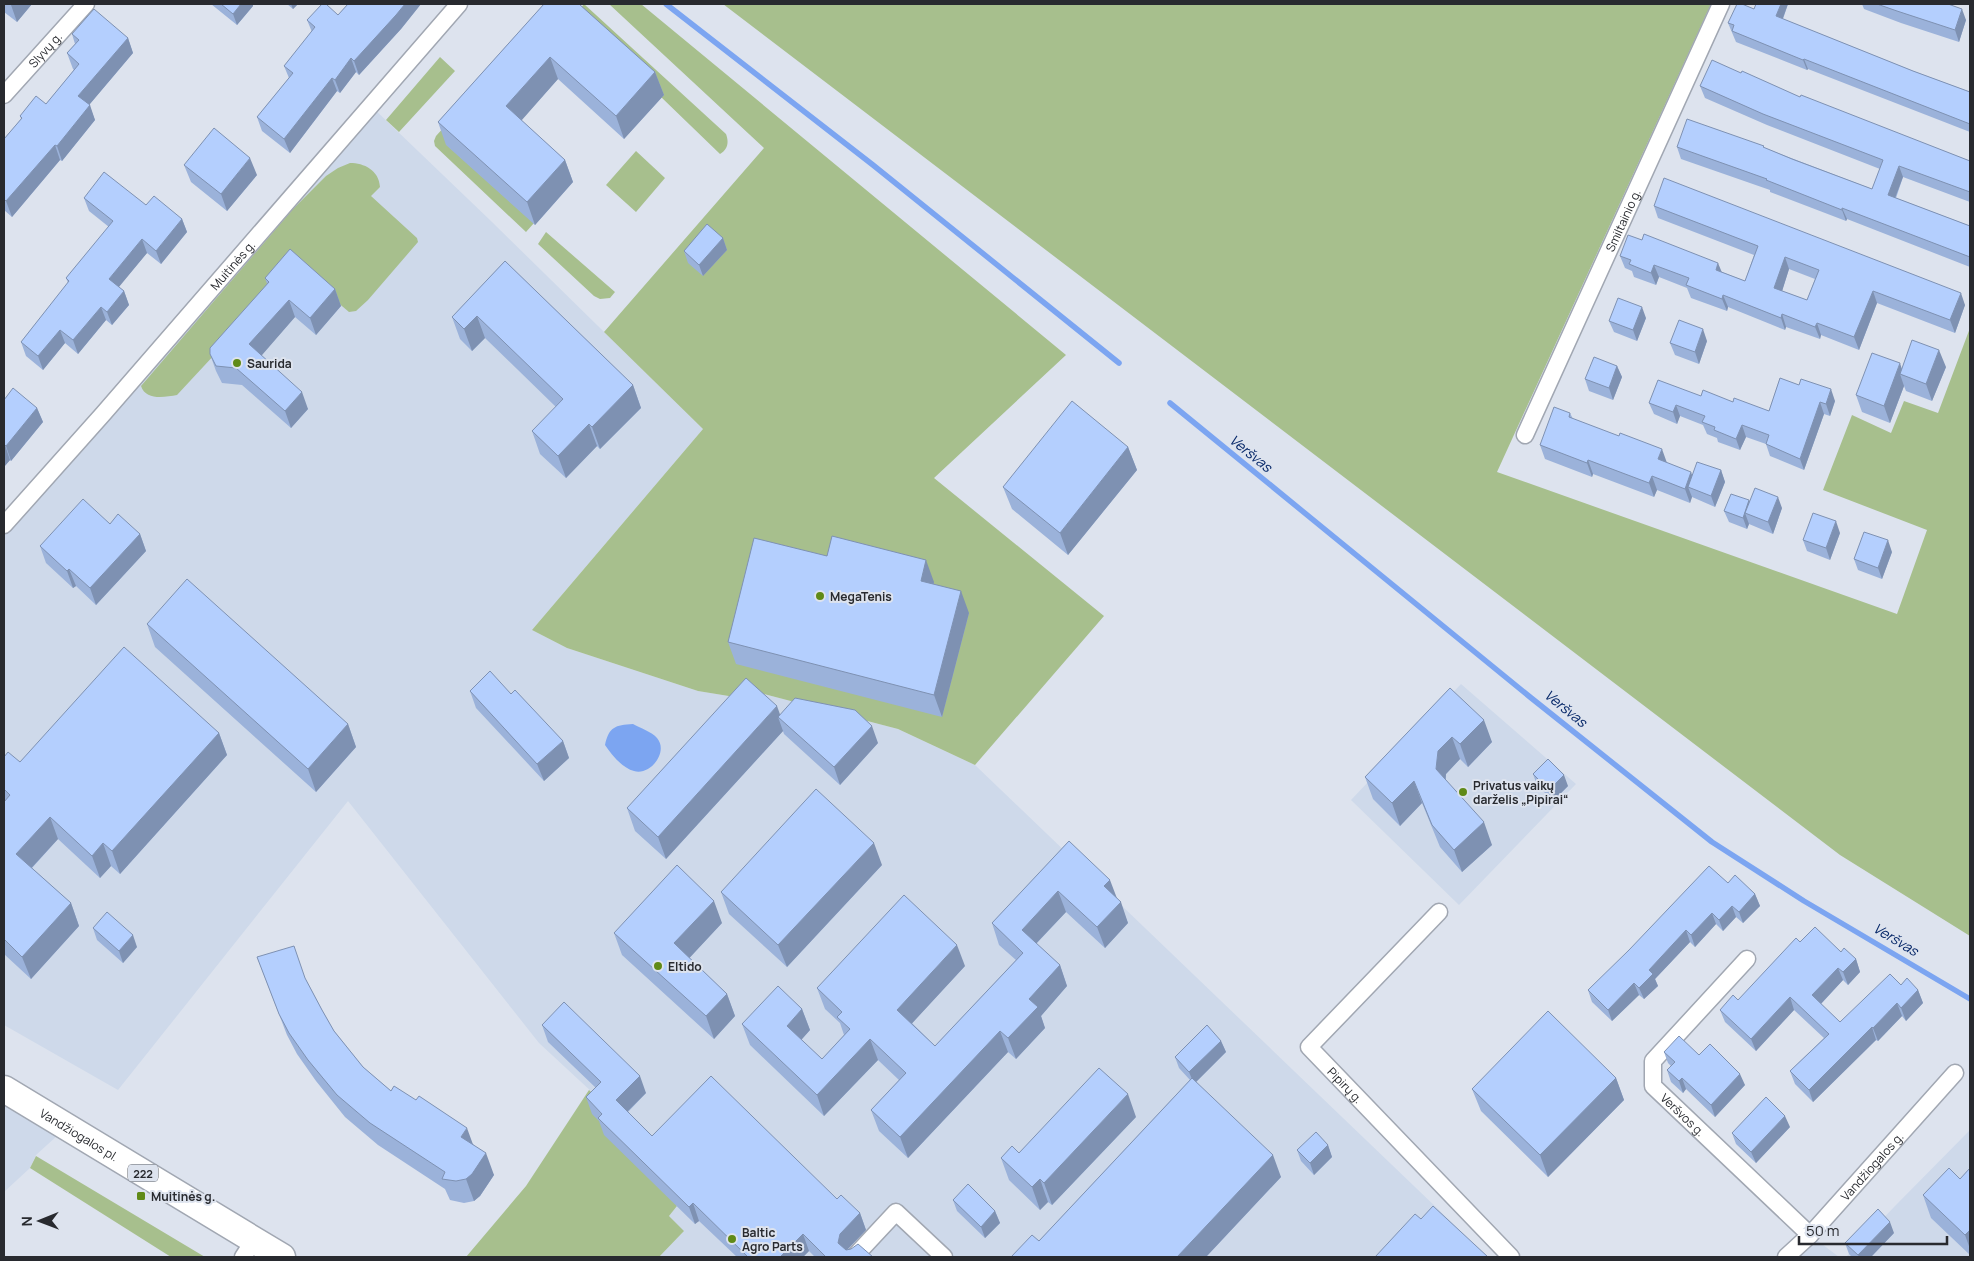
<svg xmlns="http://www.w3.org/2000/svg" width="1974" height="1261" font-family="Manrope,sans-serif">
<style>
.built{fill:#ced9ea}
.green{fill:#a7bf8d}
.water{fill:#7ca5f1}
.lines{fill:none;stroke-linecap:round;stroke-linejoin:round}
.stream{stroke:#7ca5f1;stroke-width:5.5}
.street-casing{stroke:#a1a7b2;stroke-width:19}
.primary-casing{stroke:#a1a7b2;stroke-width:29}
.street{stroke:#fff;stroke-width:16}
.primary{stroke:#fff;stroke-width:26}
.wall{fill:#9bb2da;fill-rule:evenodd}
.shaded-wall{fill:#7e91b2}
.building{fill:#b4cffe;stroke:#7e91b2;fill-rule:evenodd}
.poi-dot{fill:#608a17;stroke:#dde3ee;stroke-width:2}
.labels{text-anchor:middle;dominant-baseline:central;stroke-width:4;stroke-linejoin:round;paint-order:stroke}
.shield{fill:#dde3ee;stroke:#5e6268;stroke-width:1}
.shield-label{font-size:11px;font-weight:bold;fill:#282a2f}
.street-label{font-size:12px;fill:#282a2f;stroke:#dde3ee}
.poi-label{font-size:12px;font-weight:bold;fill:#282a2f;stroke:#dde3ee;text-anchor:start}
.water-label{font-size:14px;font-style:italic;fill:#072869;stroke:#dde3ee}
</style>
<rect width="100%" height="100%" fill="#dde3ee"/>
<!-- built -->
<path class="built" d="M370,105l122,117 211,207 -171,201 35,18 131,43 49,8 13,-6 138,36 77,36 513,492h-829l24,-25 -14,-16 8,-10 -73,-71 16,-17 -81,-75 -191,-242 -230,289 -114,-65v-500z
M1461,684l115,100 -117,121 -108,-105z
M4,1088l65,37 -33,30 -6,13 -26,24z
M1970,1130v127h-124l49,-51z
M1810,1235l29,22h-53z"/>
<!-- green -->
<path class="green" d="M584,4l142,130c3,8 2,15 -6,20l-59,-57 2,-2 -83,-86z
M609,4h32l425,351 -132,123 170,138 -129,149 -77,-36 -138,-36 -13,6 -49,-8 -131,-43 -35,-18 171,-201 -99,-97 160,-184z
M723,4h988l-214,468 400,142 30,-84 -104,-40 29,-75 39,18 13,-32 34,12 32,-85v608l-130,-81z
M440,57l15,14 -56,61 -13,-12z
M472,96l-25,49 87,78 -8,9 -91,-86 -1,-5 2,-5z
M636,151l29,27 -29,34 -30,-27z
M350,163c14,0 29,7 30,24l-9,9 46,42 1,4 -50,58 -12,11 -7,1 -53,-45 -119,128c-12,2 -31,6 -36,-9l152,-177 33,-33 12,-8z
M546,232l69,60 -5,6 -10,1 -6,-3 -56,-52z
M589,1090l31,29 57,87 -8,10 15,15 -25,26h-193l60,-71z
M36,1156l169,101h-34l-141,-89z"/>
<!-- water -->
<path class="water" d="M633,724c7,4 19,8 24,14 12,14 -7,38 -23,33 -12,-3 -23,-17 -29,-26 4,-18 10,-20 28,-21z"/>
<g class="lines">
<!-- stream -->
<path class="stream" d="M666,4l207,161 246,198
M1170,403l360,294 182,145 92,59 166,98"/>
<!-- street casing -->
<g class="street-casing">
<g id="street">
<path id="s1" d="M4,95l82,-91"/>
<path id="s2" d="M1525,435l196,-431"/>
<path id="s3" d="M4,525l99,-111 356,-410"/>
<path id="s4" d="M1439,912l-130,135 202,210"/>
<path id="s5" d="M1747,959l-94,102v25l157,149"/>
<path d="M243,1257l11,-17"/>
<path d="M854,1257l42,-45 48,45"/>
<path id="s6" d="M1786,1257l24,-22 145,-162"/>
</g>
</g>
<!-- primary casing -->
<g class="primary-casing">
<g id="primary">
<path id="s7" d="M4,1089l278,168"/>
</g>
</g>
<!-- street -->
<use href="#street" class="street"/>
<!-- primary -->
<use href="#primary" class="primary"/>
</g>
<!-- wall -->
<path class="wall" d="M4,4h28l-15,18 -13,-10z
M211,4h42v2l-16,19z
M287,4h11l-5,5z
M348,4h73l-20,25 -42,46 -3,-3 -16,21 -3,-2 -47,62 -28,-22 -5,-14 32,-39 -5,-12 28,-34 -5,-12 31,-5z
M544,4l111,68 9,23 -40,44 -66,-60 -37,41 44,40 8,22 -38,43 -89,-80 -8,-23z
M1756,4h32l-5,15 130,52 57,21v40l-162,-63 -1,1 -71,-28 -8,-19 26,-14z
M1862,4h86l18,16 -7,22 -58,-19 -37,-14z
M72,34l56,4 5,15 -44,52 6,15 -33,41 -2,-1 -48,57 -8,-7v-71l17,-20 -1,-3 26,-12 28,-34 -1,-1 -6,-16 8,-9z
M1741,73l59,24 170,64v41l-67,-25 -7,21 74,28v41l-123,-48 -1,2 -76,-29v-2l-89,-31 -4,-12 88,1 107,41 8,-20 -113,-44 -62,-27 -5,-12z
M184,165l73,10 -30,36 -36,-29z
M84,198l62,7 36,14 5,13 -26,32 -14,-11 -29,34 6,4 5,14 -17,20 -6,-5 -28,34 -13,-11 -22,27 -17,-14 -5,-14 47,-59 -2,-5 43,-51 -20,-16z
M1654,206l311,99 -10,28 -78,-30 -18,47 -38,-15 -1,4 -34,-12 -1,3 -57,-23 -1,4 -36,-13 -4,-10 -28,-11 -3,8 -22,-8 -2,-6 -7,-3 -5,-12 102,16 23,9 9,-26 -96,-37zM1789,269l26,10 -8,21 -25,-9z
M723,238l4,12 -24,26 -15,-13 -4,-12z
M505,261l128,124 8,23 -41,41 -3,-3 -31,32 -26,-24 -8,-23 24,-24 -71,-69 -13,13 -12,-12 -8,-22z
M265,278l70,11 6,17 -25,29 -21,-18 -34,38 47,54 -17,19 -49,-43 -20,-2 -6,-12 -6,-17 57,-70z
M1646,318l-9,23 -23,-9 -5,-11z
M1707,341l-8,23 -24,-9 -5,-12z
M1617,366l5,11 -9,23 -24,-9 -4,-12z
M1946,367l-14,34 -26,-10 -2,-5 -14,37 -28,-11 -6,-17 46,-27z
M1780,378l55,23 -5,15 -6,-2 -20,56 -34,-14 -4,-12 -20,-7 -6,13 -22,-8 -1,-4 -10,-4 -4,-9 -23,-9 -3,8 -23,-10 -5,-11 52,-7 32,6 36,9z
M4,400l33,8 6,14 -32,39 -1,-1 -6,7z
M1570,413l3,6 119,56 29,-5 4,12 -10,25 -23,-10 -2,6 -33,-13 -3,7 -61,-23 -1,3 -47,-18 -5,-14z
M1128,447l9,23 -69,85 -56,-46 -9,-22z
M1749,502l33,6 -9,26 -24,-10 -2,5 -18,-7 -5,-11z
M110,524l30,10 6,17 -50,54 -20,-19 -3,2 -27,-25 -6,-17z
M1840,533l-10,27 -23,-9 -4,-11z
M1892,552l-10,27 -24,-9 -4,-11z
M827,556l107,26v2l35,29 -27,104 -206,-53 -8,-22z
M147,624l201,100 8,23 -40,45 -161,-145z
M1450,688l42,54 -24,25 -8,-8 -14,15v6l46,65 -30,27 -22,-25 -18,-44 -22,23 -27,-27 -8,-22z
M470,691l41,3 52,47 6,17 -25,23 -68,-73z
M780,715l98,28 -38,42 -56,-51 -1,-3 -117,128 -31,-28 -8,-23z
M219,733l8,22 -107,119 -9,-8 -11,12 -42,-39 -26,29 39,35 8,23 -48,53 -27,-25v-197l16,5z
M1533,774l35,12 -15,15 -16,-16z
M1069,841l48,57 11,25 -23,25 -39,-36 -30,32 24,21 7,21 -26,30 4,12 -29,31 -8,-7 -100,106 -29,-27 -8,-21 28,-30 -21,-20 -54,56 -74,-71 -8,-21 60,-15 8,21 -9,10 21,19 22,-24 -4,-12 -15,-14 -8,-21 148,-22 -53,57 23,23 81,-86 -17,-15 -7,-22z
M882,865l-95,102 -58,-53 -8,-22z
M1728,883l27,11 5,12 -17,17 -7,-6 -13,14 -7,-7 -21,23 -5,-5 -35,37 3,7 -14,13 -5,-4 -27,26 -20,-19 -4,-12z
M722,923l-33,35 38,36 8,22 -21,23 -92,-84 -8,-22z
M93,928l44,19 -14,16 -26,-23z
M1800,942l41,10 15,7 4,13 -12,13 -5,-5 -22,24 19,18 61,-37 17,5 5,13 -17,18 -4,-5 -24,25 -2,-1 -63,62 -18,-18 -5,-13 34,-33 -30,-28 -38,41 -31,-29 -5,-12 18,-10z
M257,957l49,23 16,30 12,21 29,36 28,24 82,53 21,31 -14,21 -6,5 -10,2 -14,-3 -5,-11 -67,-44 -33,-28 -29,-36 -19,-27 -10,-19z
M542,1025l104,68 -18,19 24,24 185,63 23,14 6,17 -19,20 26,7h-58l-6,-6 -6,6h-66l-38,-36 -4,3 -91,-89 -5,-14 -7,-7 -6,-17 10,-9 -48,-46z
M1221,1041l5,11 -30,30 85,95 -75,80h-195l28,-16 151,-161 -11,-12 -4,-11z
M1664,1052l35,3 46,30 -30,32 -29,-28 -3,4 -12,-11 -4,-12 4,-4 -3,-3z
M1616,1078l8,22 -76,77 -67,-66 -9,-22z
M1136,1117l-84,88 -4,-3 -8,8 -31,-30 -8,-22z
M1790,1127l-34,36 -20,-19 -4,-11z
M1328,1145l4,12 -18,18 -13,-14 -4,-11z
M1970,1168v87l-39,-37 -8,-23 37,-16z
M953,1200l42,11 5,12 -15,15 -28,-27z
M1894,1233l-23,24h-19l-3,-3 -4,-11z"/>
<!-- shaded-wall -->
<path class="shaded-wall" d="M12,4h20l-15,18 -6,-17z
M241,4h12v2l-16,19 -4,-11z
M291,4h7l-5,5z
M405,4h16l-20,25 -42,46 -5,-14z
M1781,4h7l-8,22 -4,-10z
M1962,9l4,11 -7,22 -4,-12z
M128,38l5,15 -49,58 -6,-15z
M550,57l8,22 -44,50 -8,-23z
M351,58l5,14 -16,21 -5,-13z
M1804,59l4,10 -1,1 -4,-10z
M655,72l9,23 -40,44 -8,-23z
M332,78l5,13 -47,62 -6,-14z
M90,105l5,15 -33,41 -5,-15z
M55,145l5,15 -48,57 -6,-16z
M250,158l7,17 -30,36 -6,-17z
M565,160l8,22 -38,43 -8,-23z
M1899,166l4,11 -11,29 -4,-11z
M1842,208l5,11 -1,2 -4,-11z
M182,219l5,13 -26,32 -5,-13z
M723,238l4,12 -24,26 -4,-11z
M142,239l5,14 -33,40 -5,-14z
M1785,257l4,12 -10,32 -5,-13z
M1718,263l5,12 -7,-5z
M1654,265l5,12 -3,8 -5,-12z
M335,289l6,17 -25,29 -6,-17z
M124,291l5,14 -17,20 -5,-13z
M1873,291l4,12 -18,47 -5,-13z
M1961,293l4,12 -10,28 -5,-13z
M1723,295l5,12 -1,4 -5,-12z
M289,300l6,17 -39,45 -7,-18z
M101,307l5,13 -28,34 -5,-14z
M1642,307l4,11 -9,23 -4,-11z
M1782,314l4,13 -1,3 -4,-12z
M477,316l8,22 -13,13 -8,-22z
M1817,323l4,12 -1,4 -5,-12z
M1703,329l4,12 -8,23 -4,-12z
M60,330l5,13 -22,27 -5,-14z
M1939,350l7,17 -14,34 -6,-17z
M1900,363l4,13 -4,-2 4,12 -14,37 -6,-17z
M1617,366l5,11 -9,23 -4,-12z
M633,385l8,23 -41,41 -8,-22z
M1831,389l4,12 -5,15 -4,-12z
M302,392l6,17 -17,19 -6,-17z
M1820,402l4,12 -20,56 -4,-11z
M1676,405l4,11 -3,8 -4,-12z
M37,408l6,14 -32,39 -5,-15z
M589,424l8,22 -31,32 -8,-22z
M1742,425l4,12 -6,13 -4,-11z
M5,445l5,15 -6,7v-20z
M1128,447l9,23 -69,85 -8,-22z
M1662,449l5,14 -9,-4z
M1588,460l5,14 -1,3 -5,-14z
M1721,470l4,12 -10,25 -4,-11z
M1691,472l5,14 -8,1 4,10 -2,6 -5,-14z
M1652,476l5,14 -3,7 -5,-14z
M1778,497l4,11 -9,26 -5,-12z
M1749,500l4,12 -8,1 4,11 -2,5 -4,-11z
M1836,521l4,12 -10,27 -4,-12z
M140,534l6,17 -50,54 -6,-17z
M1888,540l4,12 -10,27 -4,-11z
M926,560l8,22 -5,21 -8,-22z
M69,569l7,17 -3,2 -6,-17z
M961,591l8,22 -27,104 -8,-22z
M777,706l5,14 -4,-3 5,14 -117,128 -8,-22z
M1484,720l8,22 -24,25 -8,-23z
M348,724l8,23 -40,45 -8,-23z
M872,726l6,17 -38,42 -6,-18z
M219,733l8,22 -107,119 -8,-23z
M1452,737l8,22 -14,15 -2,18 -8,-23 2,-18z
M563,741l6,17 -25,23 -7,-17z
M1564,775l4,11 -15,15 -4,-11z
M1414,781l8,22 -22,23 -8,-23z
M50,817l8,22 -34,37 -8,-22z
M1484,822l8,23 -30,27 -8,-22z
M103,843l8,23 -11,12 -8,-22z
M874,843l8,22 -95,102 -9,-22z
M1110,880l8,21 -14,-15z
M1058,891l8,21 -37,39 -7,-21z
M1755,894l5,12 -17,17 -4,-11z
M714,901l8,22 -40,43 -8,-23z
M1121,902l7,21 -23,25 -8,-21z
M71,903l8,23 -48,53 -9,-22z
M1732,906l4,11 -13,14 -4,-11z
M1712,913l4,11 -21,23 -4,-12z
M1686,930l4,12 -35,37 3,7 -14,13 -5,-11 10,-18z
M133,935l4,12 -14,16 -4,-12z
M957,945l8,21 -60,65 -8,-21z
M1856,959l4,13 -12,13 -5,-13z
M1060,965l7,21 -26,30 4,12 -29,31 -8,-21 21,-39z
M1838,968l5,12 -26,28 -5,-13z
M1634,983l5,12 -27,26 -4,-11z
M1918,990l5,13 -17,18 -5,-13z
M727,994l8,22 -21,23 -8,-23z
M1790,997l4,13 -38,41 -5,-12z
M1897,1003l5,13 -24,25 -5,-13z
M802,1009l8,21 -15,17 -8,-21z
M1872,1027l4,13 -63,62 -4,-12z
M1000,1031l8,21 -100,106 -8,-21z
M870,1039l8,21 -54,56 -7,-21z
M1221,1041l5,11 -32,32 -5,-12z
M1740,1074l5,11 -30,32 -4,-12z
M640,1076l6,17 -24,24 -6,-17z
M1616,1078l8,22 -76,77 -8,-22z
M1682,1078l4,11 -3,4 -4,-12z
M1128,1094l8,23 -84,88 -8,-22z
M1785,1116l5,11 -34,36 -5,-11z
M467,1128l8,22 -14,-13z
M1328,1145l4,12 -18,18 -4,-12z
M486,1153l8,22 -14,21 -6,5 -8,-22z
M1273,1155l8,22 -75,80h-29z
M1040,1179l8,23 -8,8 -8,-23z
M693,1203l6,18 -4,3 -6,-17z
M995,1211l5,12 -15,15 -4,-11z
M860,1213l6,17 -20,21 -8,-8 2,-9z
M1890,1222l4,11 -23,24h-12l-1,-2z
M1970,1230v19l-5,-14z
M803,1234l6,17 -6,6h-23z"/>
<!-- building -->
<path class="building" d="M221,4h20l-8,10z
M322,4h4l12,11 10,-11h57l-9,11 -42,46 -3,-3 -16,22 -3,-2 -48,61 -27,-22 36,-44 -9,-7 31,-39 -8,-7z
M544,4h35l76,68 -39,44 -66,-59 -44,49 59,54 -38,42 -89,-80z
M1737,4h5l12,5 2,-5h25l-5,12 137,55 57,21v32l-166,-65 -1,1 -71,-29 2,-6 -6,-2z
M1877,4h71l14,5 -7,21 -58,-19z
M94,9l34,29 -50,58 12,9 -33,41 -2,-1 -49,56 -2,-2v-60l18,-21 -2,-2 16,-20 10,8 33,-40 -12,-11 12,-13 -7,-6z
M1712,60l29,13 1,-2 58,26 1,-2 169,66v31l-71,-26 -11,29 82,31v31l-128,-49v2l-76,-30 1,-1 -90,-32 10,-28 77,27 -1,1 29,12 80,30 11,-29 -120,-46 -63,-28z
M214,128l36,30 -29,36 -37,-29z
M104,172l42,33 8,-9 28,23 -26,32 -14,-12 -33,40 15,12 -17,21 -6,-5 -28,33 -13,-10 -22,26 -17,-14 48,-61 -3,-3 47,-57 -29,-23z
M1664,178l297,115 -11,27 -77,-29 -19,46 -37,-14 -2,4 -33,-13 -1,4 -58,-23 -1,4 -36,-14 3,-7 -35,-13 -3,8 -22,-9 2,-4 -11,-4 8,-21 14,5 2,-6 74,29 -2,7 29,11 13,-35 -104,-40zM1785,257l34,13 -12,30 -33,-12z
M707,224l16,14 -24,27 -15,-14z
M290,249l45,40 -25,29 -21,-18 -40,44 53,48 -17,19 -49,-43 -20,-2 -6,-12v-6l59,-66 -4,-4z
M505,261l128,124 -41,42 -3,-3 -31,32 -26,-25 31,-32 -86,-83 -13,13 -12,-12z
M1618,298l24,9 -9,23 -24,-9z
M1679,320l24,9 -8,23 -25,-9z
M1912,340l27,10 -13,34 -26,-10z
M1872,353l28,10 -16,43 -28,-11z
M1594,357l23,9 -8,22 -24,-9z
M1780,378l19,7 2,-6 30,10 -5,15 -6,-2 -20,57 -34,-15 3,-9 -27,-10 -6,14 -22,-9 1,-3 -13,-5 3,-6 -29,-11 -3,7 -24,-9 9,-23 43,16 2,-6 30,12 1,-4 35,13z
M13,388l24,20 -31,38 -1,-1 -1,2v-47z
M1072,401l56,46 -68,86 -57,-46z
M1554,407l16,6 -1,4 50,19 1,-3 42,16 -4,10 33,13 -6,17 -33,-13 -3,7 -61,-23 -1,3 -47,-18z
M1697,462l24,8 -10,26 -23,-9z
M1755,488l23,9 -10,25 -23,-9z
M1731,494l18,6 -6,18 -19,-7z
M83,499l27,25 8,-10 22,20 -50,54 -21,-19 -2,2 -27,-25z
M1813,513l23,8 -10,27 -23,-8z
M1864,532l24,8 -10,28 -24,-9z
M832,536l94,24 -5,21 40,10 -27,104 -206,-53 26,-104 73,18z
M187,579l161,145 -40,45 -161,-145z
M124,647l95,86 -107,118 -9,-8 -11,13 -42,-39 -34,37 55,49 -49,54 -18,-18v-137l6,-7 -6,-6v-32l4,-5 12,10z
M490,671l21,23 4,-4 48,51 -26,23 -67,-73z
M746,678l31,28 -119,131 -31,-29z
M1450,688l34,32 -24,24 -8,-7 -14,14 -2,18 48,53 -30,28 -22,-25 -18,-44 -22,22 -27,-26z
M795,698l60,12 17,16 -38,41 -56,-50z
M1548,759l16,16 -15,15 -16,-16z
M816,789l58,54 -96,102 -57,-53z
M1069,841l41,39 -6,6 17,16 -24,25 -39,-36 -36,39 38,35 -31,34 9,8 -30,31 -8,-7 -100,106 -29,-27 35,-37 -36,-34 -53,56 -75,-71 36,-38 24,23 -15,17 35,33 28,-30 -13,-12 5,-5 -25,-24 87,-93 53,50 -60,65 38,36 88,-93 -31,-30z
M677,865l37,36 -40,42 53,51 -21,22 -92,-83z
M1709,866l19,17 7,-8 20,19 -16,18 -7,-6 -13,14 -7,-7 -21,22 -5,-5 -37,40 4,4 -14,14 -5,-5 -26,27 -20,-20 41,-40z
M107,912l26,23 -14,16 -26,-23z
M1815,927l26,25 3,-4 12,11 -13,13 -5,-4 -26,27 28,27 50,-48 11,11 6,-7 11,12 -17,18 -4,-5 -24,25 -1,-1 -63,63 -19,-19 39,-37 -39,-37 -39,42 -31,-29 13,-15 5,5 58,-62 4,4z
M294,946l11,32 17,32 12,21 29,36 28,24 3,-5 22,14 3,-4 48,32 -6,9 25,16 -14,21 -6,5 -10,2 -14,-2 3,-7 -75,-49 -33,-28 -29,-35 -19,-27 -10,-19 -22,-57z
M564,1002l76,74 -24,24 36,36 59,-60 126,123 4,-4 19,18 -20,21 -2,9 8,7 5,-1 7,-5 15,13h-47l-23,-23 -23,23h-32l-55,-54 -4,4 -91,-89 4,-4 -16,-17 15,-15 -59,-57z
M1548,1011l68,67 -76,77 -68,-66z
M1207,1025l14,16 -32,31 -14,-15z
M1679,1036l20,19 11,-11 30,30 -29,31 -29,-27 -3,3 -12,-11 8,-8 -11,-10z
M1099,1068l29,26 -84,89 -4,-4 -8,8 -31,-29 11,-12 7,7z
M1192,1078l81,77 -96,102h-166l21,-22 7,6z
M1766,1097l19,19 -34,36 -19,-19z
M1316,1132l12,13 -18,18 -13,-13z
M1949,1168l11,11 10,-11v62l-5,5 -42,-40z
M968,1184l27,27 -14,16 -28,-27z
M1433,1206l55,51h-87l-1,-1 -1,1h-24l40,-43 6,5z
M1878,1209l12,13 -32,33 -13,-12z"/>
<!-- markers -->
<g class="poi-dot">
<circle cx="237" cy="363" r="5"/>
<circle cx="820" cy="596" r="5"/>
<circle cx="1463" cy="792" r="5"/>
<circle cx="658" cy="966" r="5"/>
<rect x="136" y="1191" width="10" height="10" rx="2.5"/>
<circle cx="732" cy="1239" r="5"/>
</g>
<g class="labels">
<!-- shield labels -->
<rect class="shield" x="128" y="1164.5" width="30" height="17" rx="4"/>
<g class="shield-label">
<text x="143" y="1173">222</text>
</g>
<!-- street labels -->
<g class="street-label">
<text stroke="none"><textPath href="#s1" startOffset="61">Slyvų g.</textPath></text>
<text stroke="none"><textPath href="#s2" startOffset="236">Smiltainio g.</textPath></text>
<text stroke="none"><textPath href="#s3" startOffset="346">Muitinės g.</textPath></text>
<text stroke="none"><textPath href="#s4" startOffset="240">Pipirų g.</textPath></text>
<text stroke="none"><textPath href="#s5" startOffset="205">Veršvos g.</textPath></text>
<text stroke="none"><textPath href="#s7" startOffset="88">Vandžiogalos pl.</textPath></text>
<text stroke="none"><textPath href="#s6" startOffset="125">Vandžiogalos g.</textPath></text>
</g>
<!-- poi labels -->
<g class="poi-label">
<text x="247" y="363">Saurida</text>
<text x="830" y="596">MegaTenis</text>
<text x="1473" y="785">Privatus vaikų<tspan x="1473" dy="14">darželis „Pipirai“</tspan></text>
<text x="668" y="966">Eltido</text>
<text x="151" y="1196">Muitinės g.</text>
<text x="742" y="1232">Baltic<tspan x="742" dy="14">Agro Parts</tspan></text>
</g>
<!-- water labels -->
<g class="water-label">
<text transform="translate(1251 453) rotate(39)">Veršvas</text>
<text transform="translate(1566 708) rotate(39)">Veršvas</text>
<text transform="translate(1896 939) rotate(31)">Veršvas</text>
</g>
</g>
<!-- border -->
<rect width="1974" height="1261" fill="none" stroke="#282a2f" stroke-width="10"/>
<!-- north arrow -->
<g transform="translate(40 1221) rotate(269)" stroke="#dde3ee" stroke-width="4" paint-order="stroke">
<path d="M0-4L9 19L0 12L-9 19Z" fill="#282a2f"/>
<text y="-8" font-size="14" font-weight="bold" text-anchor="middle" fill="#282a2f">N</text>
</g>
<!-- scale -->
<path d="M1799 1236v8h148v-8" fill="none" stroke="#282a2f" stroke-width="2.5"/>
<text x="1806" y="1236" font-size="15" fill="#282a2f" stroke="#dde3ee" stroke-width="4" paint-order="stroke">50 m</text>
</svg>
